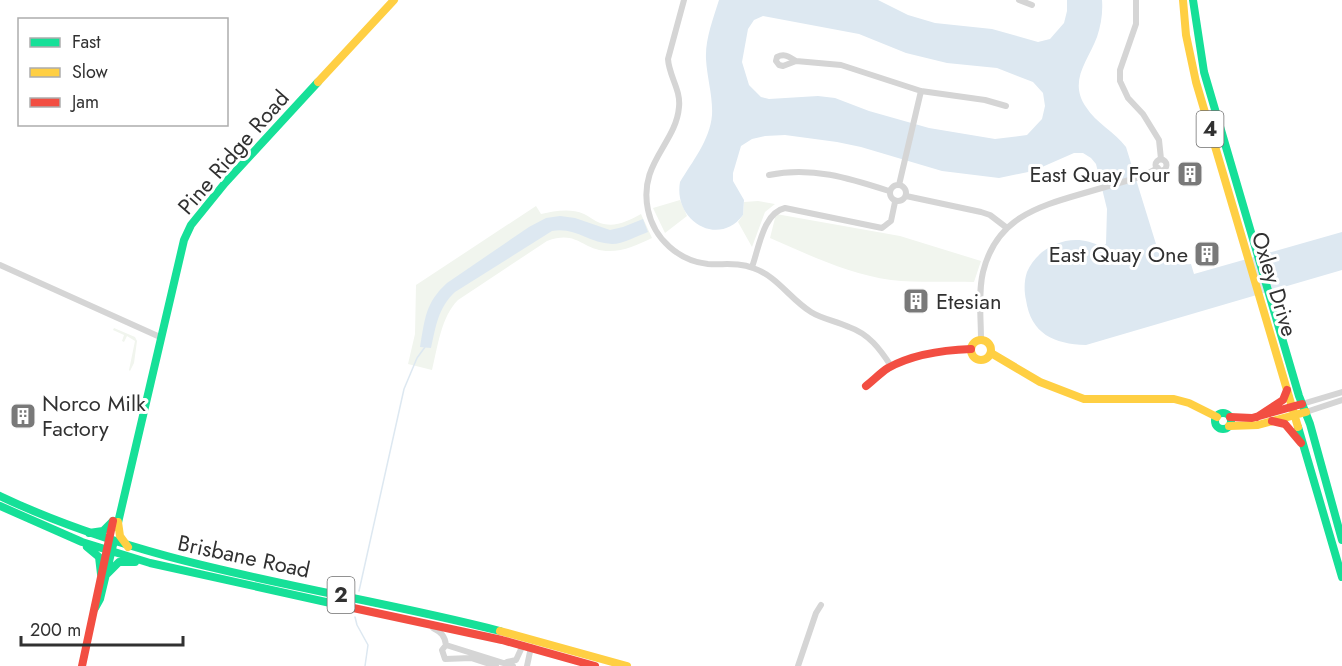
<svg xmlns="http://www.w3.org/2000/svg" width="1342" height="666" font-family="Jost,sans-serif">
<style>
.green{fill:#f1f5ee}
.water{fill:#dde8f1;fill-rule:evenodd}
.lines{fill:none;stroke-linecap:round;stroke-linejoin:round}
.stream{stroke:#dde8f1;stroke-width:1.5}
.street{stroke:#d5d5d5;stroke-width:6}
.fast{stroke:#16e098;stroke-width:8}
.slow{stroke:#ffcf43;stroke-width:8}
.jam{stroke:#f24e42;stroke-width:8}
.labels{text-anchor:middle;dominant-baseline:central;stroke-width:6;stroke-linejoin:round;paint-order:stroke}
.shield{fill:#fff;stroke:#6f6f6f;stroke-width:1.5}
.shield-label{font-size:21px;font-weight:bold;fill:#313131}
.street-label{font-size:22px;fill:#313131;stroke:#fff}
.poi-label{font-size:22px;fill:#313131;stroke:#fff;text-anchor:end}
</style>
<rect width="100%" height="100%" fill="#fff"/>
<!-- green -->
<path class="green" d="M680,200l7,16 -22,17 -12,-25z
M758,201l17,3 -10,8 -13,35 -14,-25 5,-7 1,-13z
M536,206l5,8c14,-3 29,-6 43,0 5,2 10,7 16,9 15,5 28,-2 41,-9l11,24c-15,7 -29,14 -46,13 -26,-2 -28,-21 -59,-10l-89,59c-17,17 -20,46 -26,70l-24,-6 7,-30 1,-49z
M776,214l124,22 81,25 -7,21c-27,-1 -56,1 -83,-2 -43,-6 -82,-25 -121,-42z
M114,328l21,9 2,4 -3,22 -4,8 -1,-1 6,-29 -8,-5 -3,6 -2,-1 2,-6 -11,-5z"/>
<!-- water -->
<path class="water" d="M719,0h159l30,15 27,8 57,6 46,13 12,-3 14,-16 3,-12v-11h35c1,13 -1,25 -5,37 -9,24 -29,44 -11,70 10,16 29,25 40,40l34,110 12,-3c4,9 10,11 19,10l3,10 148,-42v38l-256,75c-32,-1 -55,-11 -60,-45 -2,-9 -2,-19 1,-28 12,-28 48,-41 74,-25l5,-3 1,-35 -11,-45 -5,-6 -8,-5h-9l-41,18 -34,7 -57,-7 -81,-24 -24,-5 -52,-7 -20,1 -13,3 -11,7 -8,27v8l11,19 -1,15c-24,33 -70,6 -63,-33 12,-20 30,-42 32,-67 1,-19 -5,-37 -6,-56 -1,-19 7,-40 13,-59zM763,16l96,18 47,19 41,10 50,5 36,14 10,11 2,13 -3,13 -15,16 -32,4 -66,-11 -60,-17 -34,-13 -17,-2 -49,3 -8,-2 -12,-12 -7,-23 6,-33 6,-9z
M560,216l15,2 35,12 13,-3 20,-8 5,13c-11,4 -25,12 -36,12 -24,-1 -36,-17 -60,-13l-97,61c-17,16 -19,34 -24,56l-11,-1c5,-28 5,-44 27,-64l82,-56 17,-9z"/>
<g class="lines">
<!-- stream -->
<path class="stream" d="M359,591l45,-202 13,-31 8,-11
M355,617l2,8 11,20 -3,21"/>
<!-- street -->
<path class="street" d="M684,0l-16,59c1,17 13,31 11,48 -3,37 -41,56 -31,103 6,29 31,51 60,54 15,1 31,-2 45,4 24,8 37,31 58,44 11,7 25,9 38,15 20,7 31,22 42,39
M1019,0l13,5
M1136,0v24l-16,46v11l8,17 15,16 16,26 2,19
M796,61c-7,-4 -11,-8 -19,-4l-1,4 3,4 4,1 13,-5 45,4 80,26 64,9 21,6
M1155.5 165a5.5 5.5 0 1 1 11 0a5.5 5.5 0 1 1-11 0Z
M769,175c42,-9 80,3 120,16
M890 193a8 8 0 1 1 16 0a8 8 0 1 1-16 0Z
M899,185l22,-94
M906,196l75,16 9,3 17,13
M0,265l160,72
M752,267c7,-19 11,-54 33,-59l97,20 9,-7 4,-19
M981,340c0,-22 -3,-47 2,-68 13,-53 53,-65 98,-78 21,-6 41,-12 62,-18l15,-8
M1302,404l40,-12
M1306,412l36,-12
M433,628c8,4 12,8 13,17l-4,5 3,9 26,-1 25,8
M446,645l67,21
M507,662l9,-2 7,-15
M527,666l4,-19
M798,666l18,-53 5,-8"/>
<!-- fast -->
<path class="fast" d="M1193,0l11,72 95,324 11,28 32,116
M1215 421a8 8 0 1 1 16 0a8 8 0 1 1-16 0Z
M1298,427l44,150
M0,496c157,75 333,92 500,135
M0,506l82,36 68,21 194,43
M117,527l67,-287 7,-15 34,-42 93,-101
M89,533l14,-2 10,-10
M87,547l12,10 2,17
M107,574l12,-12h16
M95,608l5,-9 13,-54"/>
<!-- slow -->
<path class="slow" d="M1183,0l3,35 10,47 102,345
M318,82l76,-82
M971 350a10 10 0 1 1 20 0a10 10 0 1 1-20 0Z
M991,353l49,29 44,17h90l15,4 28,14
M1229,426l29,-1 48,-13
M118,522l2,14 8,11
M500,631l127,35"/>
<!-- jam -->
<path class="jam" d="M866,386c8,-6 14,-13 22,-18 25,-14 55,-18 83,-19
M1230,417l22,1 50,-14
M1257,417l26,-17 4,-10
M1272,421l13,3 16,19
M344,606l158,34 93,26
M82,666l31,-145"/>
</g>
<!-- icons -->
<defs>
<g id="building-square" transform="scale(1.35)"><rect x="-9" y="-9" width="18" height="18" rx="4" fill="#797979" stroke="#fff"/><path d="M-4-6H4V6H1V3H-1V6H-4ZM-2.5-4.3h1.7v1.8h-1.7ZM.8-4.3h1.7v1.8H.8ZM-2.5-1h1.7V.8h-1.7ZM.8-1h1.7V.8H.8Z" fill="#fff"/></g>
</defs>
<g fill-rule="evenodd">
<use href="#building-square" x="1190" y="174"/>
<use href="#building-square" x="1207" y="254"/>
<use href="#building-square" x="916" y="301"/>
<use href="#building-square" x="23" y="416"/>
</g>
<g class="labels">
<!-- shield labels -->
<g class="shield">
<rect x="1196.5" y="111" width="27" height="36" rx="4.5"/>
<rect x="327.5" y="577" width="27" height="36" rx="4.5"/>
</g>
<g class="shield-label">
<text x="1210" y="129">4</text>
<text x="341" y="595">2</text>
</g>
<!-- street labels -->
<g class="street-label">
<text transform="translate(233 152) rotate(-49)">Pine Ridge Road</text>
<text transform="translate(1275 284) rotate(73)">Oxley Drive</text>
<text transform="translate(244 556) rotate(12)">Brisbane Road</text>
</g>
<!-- poi labels -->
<g class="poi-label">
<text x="1170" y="174">East Quay Four</text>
<text x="1188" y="254">East Quay One</text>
<text x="936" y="301" text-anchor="start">Etesian</text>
<text x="42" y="403" text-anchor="start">Norco Milk<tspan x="42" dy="25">Factory</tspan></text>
</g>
</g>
<!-- legend -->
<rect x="18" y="18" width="210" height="108" fill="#ffffff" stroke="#adadad" stroke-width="1.5"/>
<rect x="30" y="38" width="30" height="9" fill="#16e098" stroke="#adadad" stroke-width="1.5"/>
<text x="72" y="48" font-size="18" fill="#313131">Fast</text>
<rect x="30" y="68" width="30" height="9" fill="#ffcf43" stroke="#adadad" stroke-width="1.5"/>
<text x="72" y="78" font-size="18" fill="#313131">Slow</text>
<rect x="30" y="98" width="30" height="9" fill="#f24e42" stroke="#adadad" stroke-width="1.5"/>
<text x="72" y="108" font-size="18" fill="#313131">Jam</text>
<!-- scale -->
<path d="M21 636v9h162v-9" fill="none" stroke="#313131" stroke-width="3"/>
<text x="30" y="636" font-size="18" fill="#313131" stroke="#ffffff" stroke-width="4.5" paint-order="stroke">200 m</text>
</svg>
